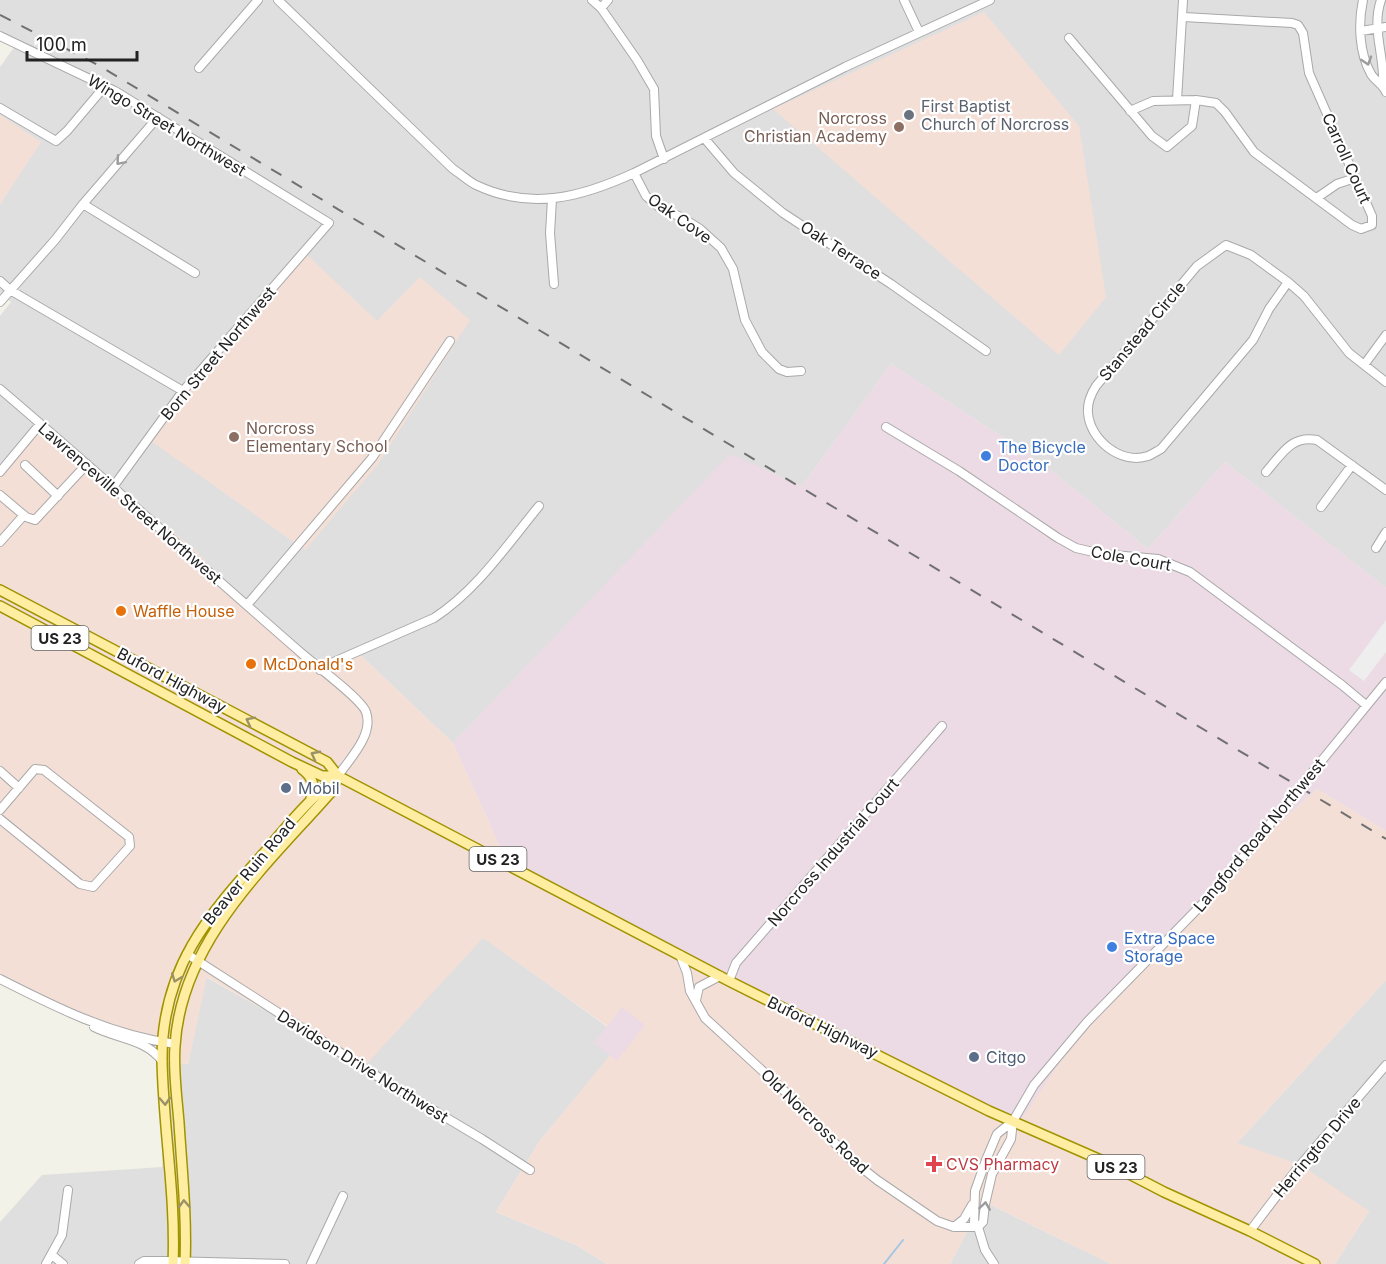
<svg xmlns="http://www.w3.org/2000/svg" width="1386" height="1264" font-family="Inter,sans-serif">
<style>
.residential{fill:#e0dfdf}
.commercial{fill:#f4dfd7}
.industrial{fill:#ecdae4}
.parking{fill:#eee}
.lines{fill:none;stroke-linecap:round;stroke-linejoin:round}
.stream{stroke:#a5c6e3;stroke-width:2}
.minor-casing{stroke:#a9a9a9;stroke-width:10}
.major-casing{stroke:#a09300;stroke-width:12}
.minor{stroke:#fff;stroke-width:8}
.major{stroke:#ffeea1;stroke-width:9}
.rail{stroke:#707070;stroke-width:2;stroke-dasharray:12 12;stroke-linecap:butt}
.oneway{stroke:#9c9c9c}
.oneway2{stroke:#9c9268}
.worship-dot{fill:#6b7280;stroke:#fff;stroke-width:2}
.education-dot{fill:#8d6e63;stroke:#fff;stroke-width:2}
.shop-dot{fill:#3f7fe0;stroke:#fff;stroke-width:2}
.food-dot{fill:#e8710a;stroke:#fff;stroke-width:2}
.service-dot{fill:#5c6f8a;stroke:#fff;stroke-width:2}
.health-dot{fill:#e0444e;stroke:#fff;stroke-width:2}
.labels{text-anchor:middle;dominant-baseline:central;stroke-width:4.5;stroke-linejoin:round;paint-order:stroke}
.shield{fill:#fff;stroke:#646464;stroke-width:1.5}
.shield-label{font-size:15px;font-weight:bold;fill:#222}
.worship-label{font-size:16px;fill:#5b616d;stroke:#fff;text-anchor:start}
.education-label{font-size:16px;fill:#785e54;stroke:#fff;text-anchor:end}
.street-label{font-size:16px;fill:#222;stroke:#fff}
.shop-label{font-size:16px;fill:#366cbe;stroke:#fff;text-anchor:start}
.food-label{font-size:16px;fill:#c56008;stroke:#fff;text-anchor:start}
.service-label{font-size:16px;fill:#4e5e75;stroke:#fff;text-anchor:start}
.health-label{font-size:16px;fill:#be3a42;stroke:#fff;text-anchor:start}
</style>
<rect width="100%" height="100%" fill="#f3f2e8"/>
<!-- residential -->
<path class="residential" d="M0,0h1386v588l-161,-126 -77,87 -105,-85 -152,-100 -89,122 -72,-31 -277,288 -98,-93 -33,22 -322,-197v-159l11,-14 -11,-10v-88l40,-62 -40,-27v-48l15,-21 -15,-6z
M483,937l141,102 -85,103 -43,70 80,33 31,19h-607v-42l42,-47 120,-8 4,-105 22,2 18,-87 87,49 66,45z
M1386,980v284h-51l34,-53 -132,-68z
M983,1201l128,63h-161z"/>
<!-- commercial -->
<path class="commercial" d="M984,12l95,114 27,171 -47,58 -286,-246z
M0,115l41,27 -41,62z
M304,252l73,69 43,-44 50,43 -92,144 -73,86 -154,-109 45,-61z
M39,424l154,124 78,80 51,44 33,-22 98,93 53,117 585,155 180,-184 46,-42 69,42v149l-149,163 64,22 68,46 -34,53h-224l-128,-63 -33,63h-343l-31,-19 -80,-33 43,-70 85,-104 -141,-100 -124,134 -66,-46 -86,-49 -19,87 -22,-2 -96,-47 -70,-37v-503z"/>
<!-- industrial -->
<path class="industrial" d="M891,364l152,100 105,85 77,-87 161,126v243l-69,-42 -46,42 -180,184 -75,113 -510,-268 -53,-117 277,-289 72,32z
M622,1007l23,18 -28,36 -23,-18z"/>
<!-- parking -->
<path class="parking" d="M1386,620v32l-22,29 -15,-11z"/>
<g class="lines">
<!-- stream -->
<path class="stream" d="M884,1264l19,-24"/>
<!-- minor casing -->
<g class="minor-casing">
<path id="minor" d="M278,0l175,169c8,5 15,12 23,16 55,26 106,12 158,-12l211,-106 145,-67
M592,0l9,8 36,52 17,29 2,47 8,23
M904,0l15,32
M1363,0c-5,23 -4,53 8,74 4,7 12,10 15,18
M1381,0c-10,29 4,56 2,85
M601,8l7,-8
M1361,31l25,-4
M0,36l115,55 214,132 -146,168 -70,96
M1069,38l83,98 15,11 25,-21 4,-26
M199,68l59,-68
M1177,100l6,-100
M0,108l56,33 11,-10 38,-45
M1130,111l23,-10 43,-1 20,3 9,9 29,40 98,73 9,4 11,-4v-9l-63,-143 -6,-40 -5,-8 -6,-2 -108,-6
M705,139l29,34 49,40 108,71 95,67
M634,173l12,23 14,12 21,9 19,12 21,19 12,21 12,51 17,32 17,17 8,3 14,-1
M1318,197l19,-13 18,-6
M552,199l-2,34 4,51
M83,204l112,69
M1226,245l25,10 37,27 -19,27 -16,31 -92,109c-4,2 -8,5 -13,7 -27,9 -58,-16 -60,-43 -1,-10 3,-19 8,-27l101,-120z
M0,281l10,9 173,101
M1288,282l16,14 45,57 37,29
M0,302l55,-62 28,-36 75,-87
M1364,365l22,-30
M0,389c101,86 199,175 299,262 14,13 62,47 67,61 8,23 -16,46 -28,64
M886,427l73,44 99,67 18,10 26,6 56,5 32,13 152,113 24,20
M25,465l33,31
M0,472l40,-48
M1266,472c16,-18 25,-37 51,-32l69,50
M0,495l26,22 9,3 52,-56
M1321,507l31,-42
M0,542l24,-27
M1376,548l10,-16
M247,605l125,-147 78,-117
M320,670l9,-6 105,-46c43,-28 73,-73 105,-112
M0,771l19,17
M0,810l35,-41 9,1 85,67 1,9 -37,41 -13,-3 -80,-65
M187,954l196,126 99,59 48,31
M680,955l7,18 3,18 15,27 87,80 55,58 30,24 60,41 17,6h24
M0,979c57,29 111,56 175,65
M729,981l7,-18 206,-237
M696,1000l3,-13 21,-11
M94,1027c24,12 52,12 68,34
M954,1227l10,-8 8,-14
M978,1227l5,-5 2,-18 7,-30 19,-35 2,-18 21,-36 53,-63 129,-132 170,-208
M1250,1231l47,-62 89,-104
M52,1255l11,9
M46,1264l16,-29 6,-45
M139,1264l5,-3h23l118,3
M311,1264l32,-68
M994,1264l-9,-14 -7,-23 -4,-4 1,-32 11,-31 11,-26 16,-13"/>
</g>
<!-- major casing -->
<g class="major-casing">
<path id="major" d="M0,590l327,172 11,14
M0,606l292,156 30,14h16l391,205 260,130 121,53 54,28 86,39 65,33
M302,769c10,7 14,18 9,29
M173,1264c3,-69 -10,-137 -11,-205 0,-92 46,-143 103,-207 23,-27 45,-54 73,-76
M185,1264c2,-47 -3,-94 -6,-141 -2,-26 -6,-52 -4,-77 6,-105 92,-181 157,-255l5,-12"/>
</g>
<!-- minor -->
<use href="#minor" class="minor"/>
<!-- major -->
<use href="#major" class="major"/>
<!-- rail -->
<path class="rail" d="M0,15l98,50 1288,774"/>
</g>
<!-- one-way arrows -->
<defs><path id="oneway-chevron" d="M-2-3.5L2.5 0L-2 3.5" fill="none" stroke-width="1.6" stroke-linecap="round" stroke-linejoin="round" transform="scale(1.5)"/></defs>
<g class="oneway">
<use href="#oneway-chevron" transform="translate(1367 61) rotate(72)"/>
<use href="#oneway-chevron" transform="translate(120 161) rotate(131)"/>
<use href="#oneway-chevron" transform="translate(985 1206) rotate(-82)"/>
</g>
<g class="oneway2">
<use href="#oneway-chevron" transform="translate(250 721) rotate(-153)"/>
<use href="#oneway-chevron" transform="translate(315 755) rotate(-152)"/>
<use href="#oneway-chevron" transform="translate(176 978) rotate(111)"/>
<use href="#oneway-chevron" transform="translate(165 1101) rotate(87)"/>
<use href="#oneway-chevron" transform="translate(184 1204) rotate(-93)"/>
</g>
<!-- markers -->
<circle class="worship-dot" cx="909" cy="115" r="6"/>
<g class="education-dot">
<circle cx="899" cy="127" r="6"/>
<circle cx="234" cy="437" r="6"/>
</g>
<g class="shop-dot">
<circle cx="986" cy="456" r="6"/>
<circle cx="1112" cy="947" r="6"/>
</g>
<g class="food-dot">
<circle cx="121" cy="611" r="6"/>
<circle cx="251" cy="664" r="6"/>
</g>
<g class="service-dot">
<circle cx="286" cy="788" r="6"/>
<circle cx="974" cy="1057" r="6"/>
</g>
<path class="health-dot" d="M931 1155h6v6h6v6h-6v6h-6v-6h-6v-6h6z"/>
<g class="labels">
<!-- shield labels -->
<g class="shield">
<rect x="31.5" y="626" width="57" height="24" rx="4.5"/>
<rect x="469.5" y="847" width="57" height="24" rx="4.5"/>
<rect x="1087.5" y="1155" width="57" height="24" rx="4.5"/>
</g>
<g class="shield-label">
<text x="60" y="638">US 23</text>
<text x="498" y="859">US 23</text>
<text x="1116" y="1167">US 23</text>
</g>
<!-- worship labels -->
<g class="worship-label">
<text x="921" y="106">First Baptist<tspan x="921" dy="18">Church of Norcross</tspan></text>
</g>
<!-- education labels -->
<g class="education-label">
<text x="887" y="118">Norcross<tspan x="887" dy="18">Christian Academy</tspan></text>
<text x="246" y="428" text-anchor="start">Norcross<tspan x="246" dy="18">Elementary School</tspan></text>
</g>
<!-- street labels -->
<g class="street-label">
<text transform="translate(167 125) rotate(31)">Wingo Street Northwest</text>
<text transform="translate(1347 158) rotate(66)">Carroll Court</text>
<text transform="translate(680 218) rotate(35)">Oak Cove</text>
<text transform="translate(841 250) rotate(33)">Oak Terrace</text>
<text transform="translate(1142 331) rotate(-50)">Stanstead Circle</text>
<text transform="translate(218 353) rotate(-50)">Born Street Northwest</text>
<text transform="translate(130 503) rotate(41)">Lawrenceville Street Northwest</text>
<text transform="translate(1131 558) rotate(10)">Cole Court</text>
<text transform="translate(172 680) rotate(28)">Buford Highway</text>
<text transform="translate(1259 835) rotate(-50)">Langford Road Northwest</text>
<text transform="translate(833 852) rotate(-49)">Norcross Industrial Court</text>
<text transform="translate(249 871) rotate(-50)">Beaver Ruin Road</text>
<text transform="translate(823 1027) rotate(26)">Buford Highway</text>
<text transform="translate(363 1066) rotate(32)">Davidson Drive Northwest</text>
<text transform="translate(815 1121) rotate(44)">Old Norcross Road</text>
<text transform="translate(1317 1147) rotate(-50)">Herrington Drive</text>
</g>
<!-- shop labels -->
<g class="shop-label">
<text x="998" y="447">The Bicycle<tspan x="998" dy="18">Doctor</tspan></text>
<text x="1124" y="938">Extra Space<tspan x="1124" dy="18">Storage</tspan></text>
</g>
<!-- food labels -->
<g class="food-label">
<text x="133" y="611">Waffle House</text>
<text x="263" y="664">McDonald's</text>
</g>
<!-- service labels -->
<g class="service-label">
<text x="298" y="788">Mobil</text>
<text x="986" y="1057">Citgo</text>
</g>
<!-- health labels -->
<g class="health-label">
<text x="946" y="1164">CVS Pharmacy</text>
</g>
</g>
<!-- scale -->
<path d="M27 51v9h110v-9" fill="none" stroke="#222222" stroke-width="3"/>
<text x="36" y="51" font-size="18" fill="#222222" stroke="#ffffff" stroke-width="4.5" paint-order="stroke">100 m</text>
</svg>
